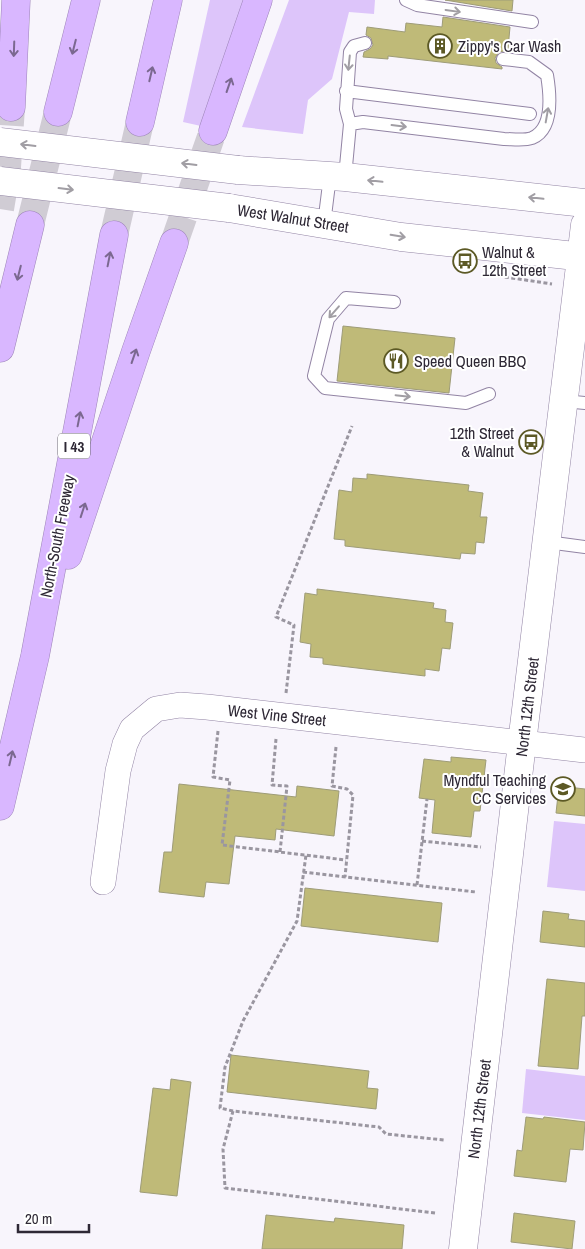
<svg xmlns="http://www.w3.org/2000/svg" width="585" height="1249" font-family="'Archivo Narrow',sans-serif">
<style>
.green{fill:#ddc5fa}
.building{fill:#bfba78;stroke:#9e9c78}
.lines{fill:none;stroke-linecap:round;stroke-linejoin:round}
.motorway-tunnel{stroke:#d0ccd4;stroke-width:28;stroke-dasharray:28 14;stroke-linecap:butt}
.service-casing{stroke:#9284a4;stroke-width:14}
.minor-casing{stroke:#9284a4;stroke-width:26}
.tertiary-casing{stroke:#9284a4;stroke-width:29}
.secondary-casing{stroke:#9284a4;stroke-width:29}
.motorway-casing{stroke:#9d85b8;stroke-width:29}
.path{stroke:#9a96a0;stroke-width:3;stroke-dasharray:4 2.5;stroke-linecap:butt}
.service{stroke:#fff;stroke-width:12}
.minor{stroke:#fff;stroke-width:25}
.tertiary{stroke:#fff;stroke-width:28}
.secondary{stroke:#fff;stroke-width:28}
.motorway{stroke:#d9b7ff;stroke-width:28}
.secondary-bridge-casing{stroke:#9284a4;stroke-width:29;stroke-linecap:butt}
.secondary-bridge{stroke:#fff;stroke-width:28}
.oneway{stroke:#a19ea4}
.oneway2{stroke:#7b6890}
.labels{text-anchor:middle;dominant-baseline:central;stroke-width:4;stroke-linejoin:round;paint-order:stroke}
.shield{fill:#fff;stroke:#6d6872;stroke-width:1}
.shield-label{font-size:15px;font-weight:bold;fill:#2e2835}
.poi-label{font-size:16px;fill:#2e2835;stroke:#fff;text-anchor:start}
.street-label{font-size:16px;fill:#2e2835;stroke:#fff}
</style>
<rect width="100%" height="100%" fill="#f8f5fc"/>
<!-- green -->
<path class="green" d="M210,0h35l-44,126 -18,-4z
M289,0h86l-1,14 -25,-2 -17,67 -24,21 -5,34 -61,-7z
M554,821l31,3v67l-38,-4z
M526,1069l59,7v44l-63,-7z"/>
<!-- building -->
<path class="building" d="M445,0h68l-1,11z
M443,17l67,10 -2,22h-4v2l-5,1 -4,6 1,5 6,4v2l-114,-13v3l-25,-2 1,-5 6,-3 3,-4 -2,-7 -5,-3 1,-8 38,5 1,-9 36,4z
M343,326l112,12 -6,55 -112,-12z
M367,474l102,11 -1,6 15,2 -3,24h7l-3,26 -8,-1 -1,12 -14,-1 -1,6 -115,-13v-6l-11,-1 5,-49 13,2 1,-14 14,1z
M317,589l117,14 -1,5 13,2 -1,12 8,1 -3,26 -8,-1 -3,23 -14,-2v7l-102,-12v-6l-13,-1 1,-13 -11,-2 5,-49 12,2z
M451,757l35,3 -6,51h-6l-3,26 -39,-4 3,-33 -16,-2 5,-39 27,3z
M179,784l117,13 1,-11 42,5 -5,45 -58,-7 -1,11 -40,-4 -6,48 -23,-2 -2,15 -45,-5 5,-40h8z
M559,786l26,3v27l-29,-3z
M305,888l137,15 -4,39 -137,-16z
M543,911l26,3 -1,5 17,2v26l-45,-5z
M547,979l38,4v33h-3l-4,53 -40,-3z
M231,1055l138,16 -2,17 11,1 -2,20 -149,-17z
M171,1079l20,3 -14,114 -37,-4 13,-104 17,2z
M526,1117l17,2 1,-2 41,5 -2,28 -13,-1 -4,33 -52,-6 3,-26 5,1z
M514,1213l61,8 -3,28 -61,-7z
M266,1215l68,7 1,-4 69,7 -2,24h-140z"/>
<g class="lines">
<!-- motorway-tunnel -->
<path class="motorway-tunnel" d="M0,209l7,-42 4,-60
M30,225l28,-113
M114,235l26,-113
M174,243l39,-112"/>
<!-- service casing -->
<g class="service-casing">
<path id="service" d="M406,0l11,5 115,17
M346,91l184,23
M350,124l13,-2 141,17c8,0 20,2 28,-1 22,-9 18,-45 15,-63l-18,-13 -26,-3
M345,177l5,-53 -4,-15 4,-57 4,-6 11,-3
M324,224l6,-48
M394,302l-48,-4 -18,21 -14,57 11,12 141,15 23,-9
M564,401l21,2
M547,542l38,5"/>
</g>
<!-- minor casing -->
<g class="minor-casing">
<path id="minor" d="M103,882l15,-111 7,-27 7,-15 24,-20 24,-4 27,2 378,43"/>
</g>
<!-- tertiary casing -->
<g class="tertiary-casing">
<path id="tertiary" d="M463,1249l59,-506 63,-518"/>
</g>
<!-- secondary casing -->
<g class="secondary-casing">
<path id="secondary" d="M238,170l107,7 240,26
M229,208l172,29 184,20"/>
</g>
<!-- motorway casing -->
<g class="motorway-casing">
<path id="motorway" d="M11,107l5,-107
M58,112l28,-112
M140,122l28,-122
M213,131l45,-131
M0,348l30,-123
M68,555l68,-204 38,-108
M0,806l35,-150 79,-421"/>
</g>
<!-- path -->
<path class="path" d="M492,275l60,9
M286,693l8,-68 -18,-8 76,-191
M218,731l-5,46 17,3 -8,65 124,15
M276,739l-4,46 15,1 -7,66
M336,747l-4,39 15,3 6,6 -8,82
M422,841l59,6
M303,872l173,20
M417,885l10,-86
M233,1111l-13,-3 5,-41 18,-46 54,-100 9,-66
M435,1213l-210,-25 -2,-39 10,-38 146,16 7,7 58,6"/>
<!-- service -->
<use href="#service" class="service"/>
<!-- minor -->
<use href="#minor" class="minor"/>
<!-- tertiary -->
<use href="#tertiary" class="tertiary"/>
<!-- secondary -->
<use href="#secondary" class="secondary"/>
<!-- motorway -->
<use href="#motorway" class="motorway"/>
<!-- secondary-bridge casing -->
<g class="secondary-bridge-casing">
<path id="secondary-bridge" d="M0,142l238,28
M0,181l229,27"/>
</g>
<!-- secondary-bridge -->
<use href="#secondary-bridge" class="secondary-bridge"/>
</g>
<!-- one-way arrows -->
<defs><path id="oneway-shaft" d="M-6 0H5M1.5-3L5.5 0L1.5 3" fill="none" stroke-width="1.6" stroke-linecap="round" stroke-linejoin="round" transform="scale(1.25)"/></defs>
<g class="oneway">
<use href="#oneway-shaft" transform="translate(453 11) rotate(8)"/>
<use href="#oneway-shaft" transform="translate(349 63) rotate(96)"/>
<use href="#oneway-shaft" transform="translate(547 115) rotate(-80)"/>
<use href="#oneway-shaft" transform="translate(399 126) rotate(7)"/>
<use href="#oneway-shaft" transform="translate(28 145) rotate(-173)"/>
<use href="#oneway-shaft" transform="translate(189 164) rotate(-173)"/>
<use href="#oneway-shaft" transform="translate(375 181) rotate(-174)"/>
<use href="#oneway-shaft" transform="translate(66 189) rotate(7)"/>
<use href="#oneway-shaft" transform="translate(536 198) rotate(-174)"/>
<use href="#oneway-shaft" transform="translate(398 236) rotate(9)"/>
<use href="#oneway-shaft" transform="translate(334 312) rotate(131)"/>
<use href="#oneway-shaft" transform="translate(403 396) rotate(6)"/>
</g>
<g class="oneway2">
<use href="#oneway-shaft" transform="translate(74 47) rotate(104)"/>
<use href="#oneway-shaft" transform="translate(14 49) rotate(92)"/>
<use href="#oneway-shaft" transform="translate(151 74) rotate(-77)"/>
<use href="#oneway-shaft" transform="translate(229 85) rotate(-71)"/>
<use href="#oneway-shaft" transform="translate(109 259) rotate(-79)"/>
<use href="#oneway-shaft" transform="translate(19 273) rotate(104)"/>
<use href="#oneway-shaft" transform="translate(134 356) rotate(-71)"/>
<use href="#oneway-shaft" transform="translate(79 419) rotate(-79)"/>
<use href="#oneway-shaft" transform="translate(83 510) rotate(-72)"/>
<use href="#oneway-shaft" transform="translate(11 758) rotate(-77)"/>
</g>
<!-- icons -->
<defs>
<g id="building-ring" transform="scale(1.25)"><circle r="9.5" fill="#fff" stroke="#5c5925" stroke-width="1.5"/><path d="M-4-6H4V6H1V3H-1V6H-4ZM-2.5-4.3h1.7v1.8h-1.7ZM.8-4.3h1.7v1.8H.8ZM-2.5-1h1.7V.8h-1.7ZM.8-1h1.7V.8H.8Z" fill="#5c5925"/></g>
<g id="bus-ring" transform="scale(1.25)"><circle r="9.5" fill="#fff" stroke="#5c5925" stroke-width="1.5"/><path d="M-5-6H5V4H4V6H2V4H-2V6H-4V4H-5ZM-3.5-4V0h7V-4ZM-3.5 1.2v1.5H-2V1.2ZM2 1.2v1.5H3.5V1.2Z" fill="#5c5925"/></g>
<g id="restaurant-ring" transform="scale(1.25)"><circle r="9.5" fill="#fff" stroke="#5c5925" stroke-width="1.5"/><path d="M-5-6h1v4h1v-4h1v4h1v-4h1v5L-1.5 .5V6h-2V.5L-5-1ZM5-6V6H3V1.5H1.5Q1.5-4 5-6Z" fill="#5c5925"/></g>
<g id="school-ring" transform="scale(1.25)"><circle r="9.5" fill="#fff" stroke="#5c5925" stroke-width="1.5"/><path d="M0-5L7-2L0 1L-7-2ZM-4 1L0 2.5L4 1V4Q0 6-4 4Z" fill="#5c5925"/></g>
</defs>
<g fill-rule="evenodd">
<use href="#building-ring" x="440" y="46"/>
<use href="#bus-ring" x="465" y="261"/>
<use href="#restaurant-ring" x="396" y="361"/>
<use href="#bus-ring" x="531" y="442"/>
<use href="#school-ring" x="563" y="789"/>
</g>
<g class="labels">
<!-- shield labels -->
<rect class="shield" x="58" y="433.5" width="32" height="25" rx="4"/>
<g class="shield-label">
<text x="74" y="446">I 43</text>
</g>
<!-- poi labels -->
<g class="poi-label">
<text x="458" y="46">Zippy's Car Wash</text>
<text x="482" y="252">Walnut &amp;<tspan x="482" dy="18">12th Street</tspan></text>
<text x="414" y="361">Speed Queen BBQ</text>
<text x="514" y="433" text-anchor="end">12th Street<tspan x="514" dy="18">&amp; Walnut</tspan></text>
<text x="546" y="780" text-anchor="end">Myndful Teaching<tspan x="546" dy="18">CC Services</tspan></text>
</g>
<!-- street labels -->
<g class="street-label">
<text transform="translate(293 218) rotate(9)">West Walnut Street</text>
<text transform="translate(57 536) rotate(-79)">North-South Freeway</text>
<text transform="translate(527 707) rotate(-83)">North 12th Street</text>
<text transform="translate(277 715) rotate(6)">West Vine Street</text>
<text transform="translate(479 1109) rotate(-83)">North 12th Street</text>
</g>
</g>
<!-- scale -->
<path d="M18 1224v8h71v-8" fill="none" stroke="#2e2835" stroke-width="2.5"/>
<text x="25" y="1224" font-size="15" fill="#2e2835" stroke="#ffffff" stroke-width="4" paint-order="stroke">20 m</text>
</svg>
